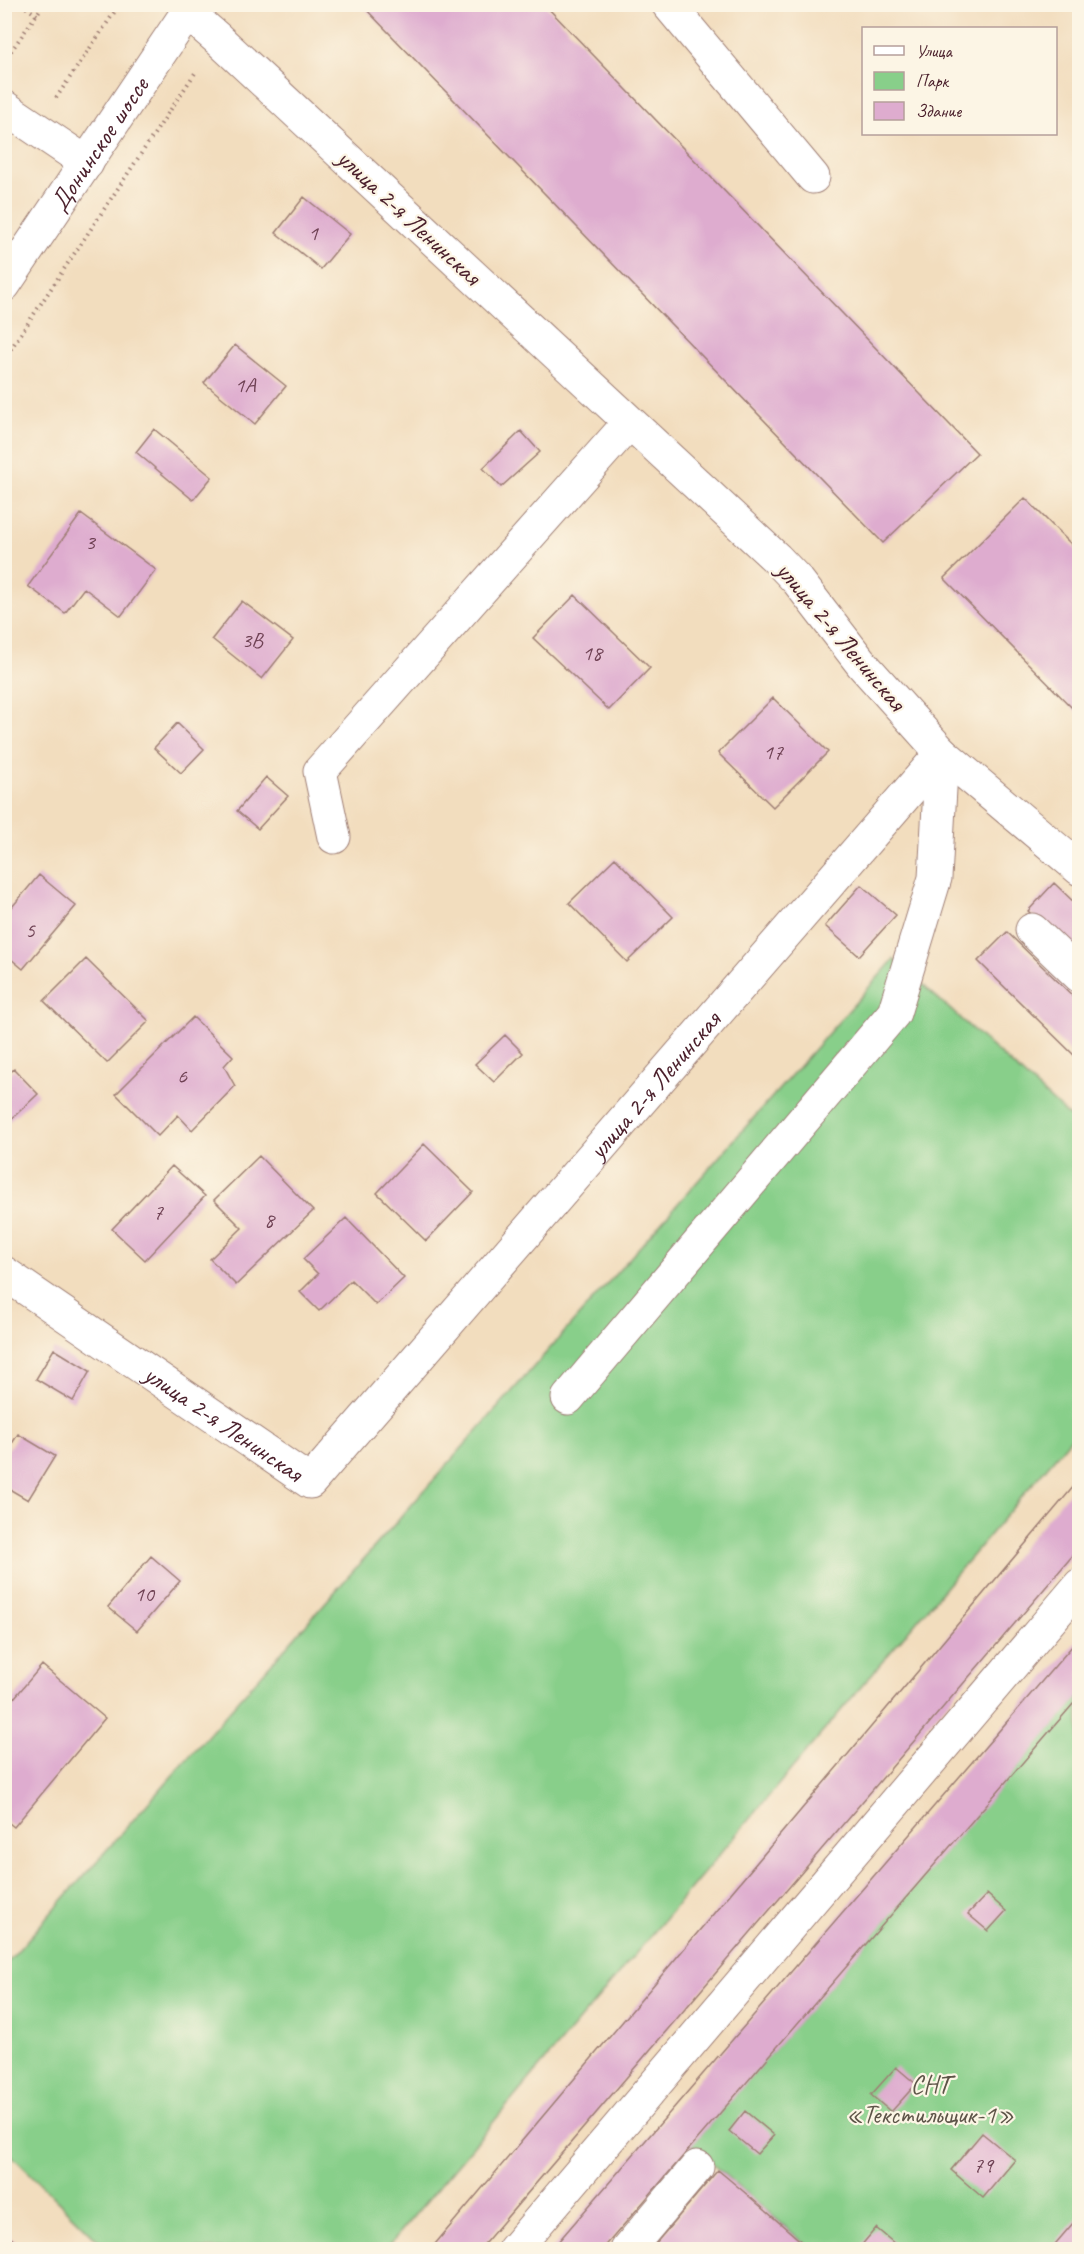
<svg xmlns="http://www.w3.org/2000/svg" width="1084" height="2254" font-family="Caveat,sans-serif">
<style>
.green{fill:#88cf8a;stroke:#69775a;stroke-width:1.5}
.building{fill:#deaccf}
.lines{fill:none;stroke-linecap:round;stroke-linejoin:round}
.minor-casing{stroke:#9e7e74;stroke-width:35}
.major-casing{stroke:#9e7e74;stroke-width:35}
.path{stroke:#9e7e74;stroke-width:4;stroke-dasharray:1.5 4.5;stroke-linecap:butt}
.minor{stroke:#fff;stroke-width:33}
.major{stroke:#fff;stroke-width:33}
.labels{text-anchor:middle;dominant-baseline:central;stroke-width:4.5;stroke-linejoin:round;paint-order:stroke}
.number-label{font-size:22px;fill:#6f4254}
.street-label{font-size:26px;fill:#4a1f2b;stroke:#fcf5e5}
.park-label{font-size:26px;fill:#5d5448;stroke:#fcf5e5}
</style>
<rect width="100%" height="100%" fill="#fcf5e5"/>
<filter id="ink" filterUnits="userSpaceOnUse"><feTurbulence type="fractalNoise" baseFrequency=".0167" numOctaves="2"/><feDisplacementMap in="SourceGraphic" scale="12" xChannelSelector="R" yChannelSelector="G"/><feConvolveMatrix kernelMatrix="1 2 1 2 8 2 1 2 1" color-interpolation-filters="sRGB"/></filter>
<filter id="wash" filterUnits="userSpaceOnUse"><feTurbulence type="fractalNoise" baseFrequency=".008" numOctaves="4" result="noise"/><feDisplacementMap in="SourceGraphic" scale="24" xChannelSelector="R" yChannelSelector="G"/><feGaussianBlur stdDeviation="1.35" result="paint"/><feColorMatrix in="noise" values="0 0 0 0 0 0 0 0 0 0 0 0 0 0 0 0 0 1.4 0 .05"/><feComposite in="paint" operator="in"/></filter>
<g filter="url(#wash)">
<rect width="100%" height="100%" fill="#f2ddbe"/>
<!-- green -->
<path class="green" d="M894,959l185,166v304l-693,820h-279l-102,-100v-184z
M1079,1696v553h-268l-120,-103z"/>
<g id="blocks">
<!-- building -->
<path class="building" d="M361,4h183l433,449 -94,90z
M304,197l46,37 -29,35 -45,-36z
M235,345l51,41 -31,38 -51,-41z
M154,429l58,48 -19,23 -57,-48z
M521,431l19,21 -39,35 -18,-19z
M1025,498l55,55v163l-136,-138z
M81,514l75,56 -35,46 -37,-28 -19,25 -37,-27z
M575,595l75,73 -41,42 -76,-72z
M242,601l51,39 -31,39 -50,-40z
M773,698l55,54 -55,55 -55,-54z
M177,723l27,26 -23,24 -27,-25z
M266,777l22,19 -30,33 -21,-18z
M615,858l58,59 -46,45 -58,-59z
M39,875l37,31 -53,63 -19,-16v-52l8,6z
M1054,883l26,25v52l-52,-49z
M861,885l35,30 -37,41 -34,-30z
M1007,932l73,71v58l-102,-100z
M86,959l63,62 -42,42 -63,-62z
M193,1017l40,39 -9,10 11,20 -43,44 -14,-15 -20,21 -42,-42z
M505,1035l18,18 -29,29 -19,-18z
M14,1069l24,25 -34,32v-48z
M424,1144l49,48 -47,49 -49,-48z
M259,1156l54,55 -77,74 -26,-26 32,-31 -28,-28z
M172,1166l33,30 -60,64 -33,-31z
M346,1218l58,60 -28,27 -25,-25 -32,31 -19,-19 18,-18 -15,-15z
M54,1349l36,22 -17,30 -37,-22z
M18,1434l37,22 -27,44 -24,-14v-30z
M1080,1479v68l-601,703h-49z
M151,1556l29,25 -43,50 -29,-24z
M1080,1637v59l-478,554h-51z
M42,1665l63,53 -91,109 -10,-8v-109z
M987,1894l19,17 -18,20 -20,-17z
M896,2067l20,17 -25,28 -20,-17z
M745,2111l29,24 -17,19 -28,-23z
M982,2133l33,27 -32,38 -32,-28z
M718,2170l25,21 68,59h-161z
M1080,2215v35h-30z
M876,2228l19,16 -5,6h-27l-3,-3z
M4,2232l21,18h-21z"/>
</g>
</g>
<g filter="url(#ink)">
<use href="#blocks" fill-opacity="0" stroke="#9e7e74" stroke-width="1.5"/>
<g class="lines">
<!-- minor casing -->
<g class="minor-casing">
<g id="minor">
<path d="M668,4l145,173"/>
<path d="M4,107l83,56"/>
<path d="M942,753l138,116"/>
<path d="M334,837l-14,-66 309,-348"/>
<path d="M1032,930l48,46"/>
<path id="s1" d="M4,1273l306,209 632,-729 -80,-89 -64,-83 -22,-23 -558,-519 -30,-26"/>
<path d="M568,1398l326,-385 41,-135 7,-125"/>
<path d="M514,2250l566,-665"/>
<path d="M627,2250l70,-83"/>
</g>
</g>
<!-- major casing -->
<g class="major-casing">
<g id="major">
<path id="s2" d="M4,285l189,-281"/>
</g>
</g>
<!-- path -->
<path class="path" d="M21,4l16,11
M4,61l40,-57
M56,98l64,-94
M4,359l193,-289"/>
<!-- minor -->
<use href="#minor" class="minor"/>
<!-- major -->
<use href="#major" class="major"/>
</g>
</g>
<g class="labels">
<!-- number labels -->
<g class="number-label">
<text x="313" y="233">1</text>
<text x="245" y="385">1А</text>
<text x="90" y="542">3</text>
<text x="252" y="640">3В</text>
<text x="592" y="653">18</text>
<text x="773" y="752">17</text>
<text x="30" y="930">5</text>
<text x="182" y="1076">6</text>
<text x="158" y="1212">7</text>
<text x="269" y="1220">8</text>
<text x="144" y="1594">10</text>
<text x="983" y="2165">79</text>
</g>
<!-- street labels -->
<g class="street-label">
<text stroke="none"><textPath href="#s2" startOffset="170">Донинское шоссе</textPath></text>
<text transform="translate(409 217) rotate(43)">улица 2-я Ленинская</text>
<text transform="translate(841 636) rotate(50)">улица 2-я Ленинская</text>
<text stroke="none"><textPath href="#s1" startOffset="896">улица 2-я Ленинская</textPath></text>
<text stroke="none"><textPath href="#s1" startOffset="266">улица 2-я Ленинская</textPath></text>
</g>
<!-- park labels -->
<g class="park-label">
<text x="930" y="2084">СНТ<tspan x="930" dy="30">«Текстильщик-1»</tspan></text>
</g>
</g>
<!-- margin -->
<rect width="1084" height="2254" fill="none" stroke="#fcf5e5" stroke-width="24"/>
<!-- legend -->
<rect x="862" y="27" width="195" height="108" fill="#fcf5e5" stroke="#b59f9b" stroke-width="1.5"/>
<rect x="874" y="46" width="30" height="9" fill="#ffffff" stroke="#b59f9b" stroke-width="1.5"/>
<text x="916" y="57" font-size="18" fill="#4a1f2b">Улица</text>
<rect x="874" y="72" width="30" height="18" fill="#88cf8a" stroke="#b59f9b" stroke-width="1.5"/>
<text x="916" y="87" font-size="18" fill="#4a1f2b">Парк</text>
<rect x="874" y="102" width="30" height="18" fill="#deaccf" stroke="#b59f9b" stroke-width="1.5"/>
<text x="916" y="117" font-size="18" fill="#4a1f2b">Здание</text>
</svg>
